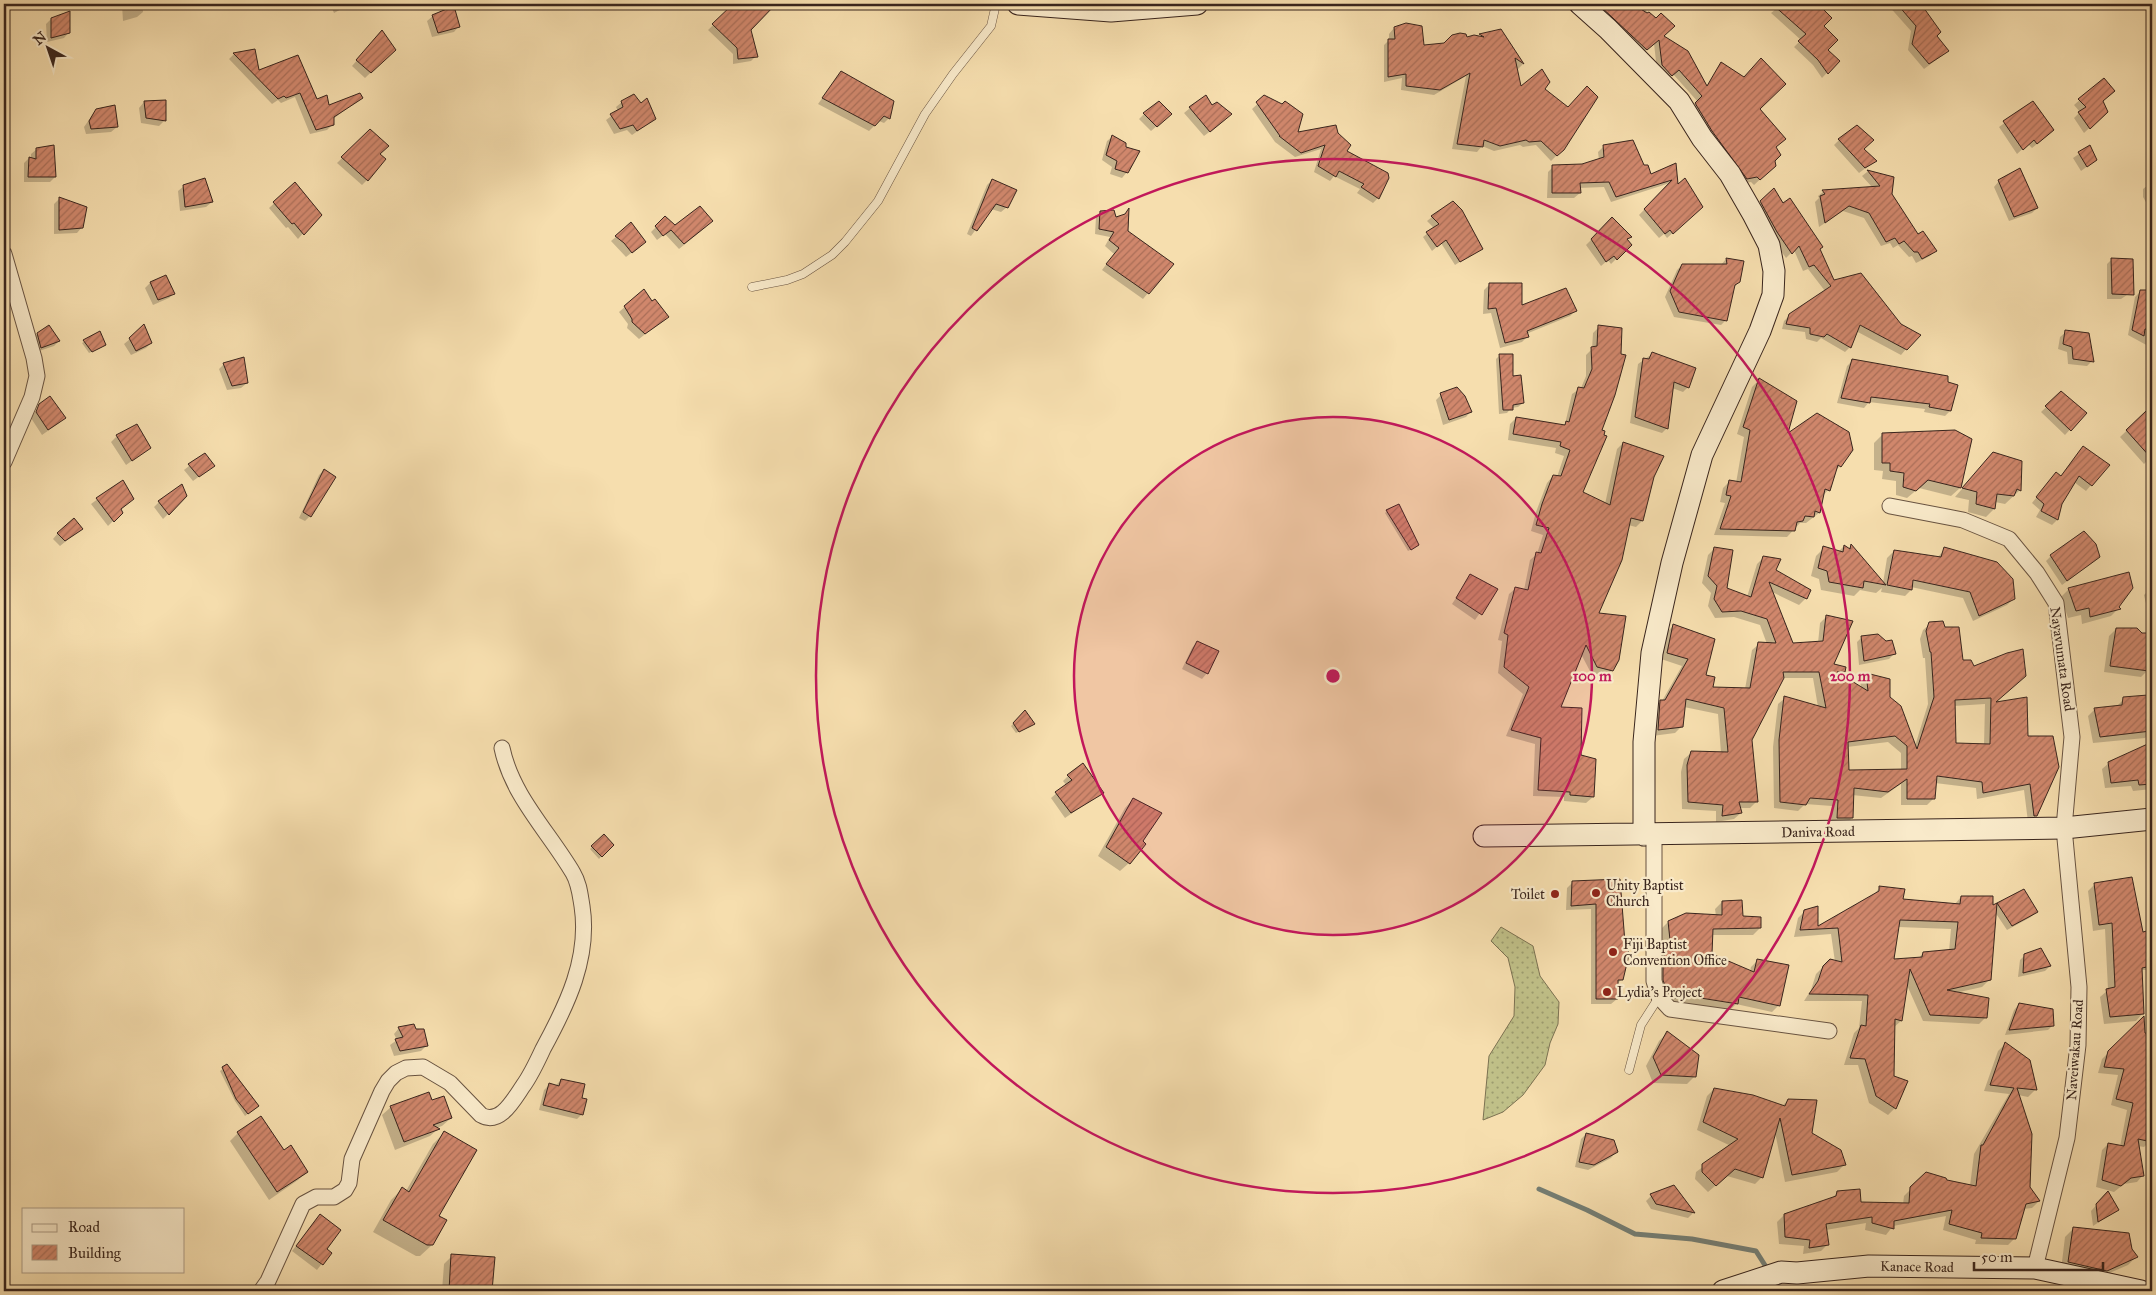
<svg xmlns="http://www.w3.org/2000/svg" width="2156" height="1295" font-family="'IM FELL Great Primer',serif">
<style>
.grass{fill:url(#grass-dots);stroke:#7c7252}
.shadow{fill:#0003;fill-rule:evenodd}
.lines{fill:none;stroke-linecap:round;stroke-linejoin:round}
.stream{stroke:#757f75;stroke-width:5}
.building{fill:url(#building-hatch);stroke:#39251d;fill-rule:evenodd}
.lane-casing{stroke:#685341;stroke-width:9}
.street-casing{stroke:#685341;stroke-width:17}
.secondary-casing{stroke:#39251d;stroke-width:23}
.lane{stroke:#f9eaca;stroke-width:8}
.street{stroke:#f9eaca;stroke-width:15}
.secondary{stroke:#f9eaca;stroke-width:21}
.ring{fill:none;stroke:#c2185b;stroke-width:2.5}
.poi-dot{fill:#8f2418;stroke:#f9eaca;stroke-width:2}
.labels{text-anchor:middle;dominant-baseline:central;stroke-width:4.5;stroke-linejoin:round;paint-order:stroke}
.street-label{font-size:14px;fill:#39251d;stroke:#f9eaca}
.poi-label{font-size:14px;fill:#39251d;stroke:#f9eaca;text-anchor:start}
.centre{fill:#c2185b;stroke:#f9eaca;stroke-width:2.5}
.ring-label{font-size:15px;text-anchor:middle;font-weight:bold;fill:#c2185b;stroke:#f9eaca;stroke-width:4.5;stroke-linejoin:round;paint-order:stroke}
</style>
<defs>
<pattern id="grass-dots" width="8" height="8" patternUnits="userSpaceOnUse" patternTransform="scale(1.25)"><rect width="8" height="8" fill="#c0c088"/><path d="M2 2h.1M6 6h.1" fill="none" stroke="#9d9c6f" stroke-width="1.8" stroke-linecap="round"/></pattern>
<pattern id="building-hatch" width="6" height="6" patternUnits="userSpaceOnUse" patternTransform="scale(1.25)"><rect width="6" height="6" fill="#d0876c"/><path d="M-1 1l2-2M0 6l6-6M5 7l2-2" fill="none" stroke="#aa6e58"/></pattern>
</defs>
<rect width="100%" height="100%" fill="#f6deae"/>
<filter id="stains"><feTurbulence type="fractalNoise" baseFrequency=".004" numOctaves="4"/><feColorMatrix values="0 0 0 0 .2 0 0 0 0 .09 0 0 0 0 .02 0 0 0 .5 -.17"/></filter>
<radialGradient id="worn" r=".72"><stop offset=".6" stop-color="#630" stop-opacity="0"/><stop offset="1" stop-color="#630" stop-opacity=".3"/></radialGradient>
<!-- grass -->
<path class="grass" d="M1501,927l32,19 7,30 19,26 -1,22 -8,19 -5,22 -22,30 -20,17 -20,8 6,-64 25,-40 1,-29 -7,-29 -17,-17z"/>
<!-- shadow -->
<path class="shadow" d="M124,4h18l1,8 -6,5 -14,4 -1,-16z
M330,4h21l-17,9z
M735,4h27l7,5 -20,20 7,27 -5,5 -18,3v-10l-25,-24z
M1588,4h51l17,16 6,17 44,50 16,-23 63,75 -10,8 -2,14 -4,10 -15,14 -3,-3 -9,2 -51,-75 7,-7 -25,-28 -7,7 -9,-10 -3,-28 -13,12z
M1782,4h34l15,14 -9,8 4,24 12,11 -16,17 -9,-13 -19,-18 7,-7 -30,-27z
M1887,4h33l4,4 11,28 13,15 -24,18 -16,-19 3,-19z
M433,16l26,10 -5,6 -22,5 -5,-16z
M51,19l18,13 -5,6 -17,4 -1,-18z
M1394,28l29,19 55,-10 23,-6 22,33 -5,5 -2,-2 4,21 23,2 25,18 -5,41 -12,12 -15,-16 -13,2 -3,-2 -26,6 -12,-5 -5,6 -25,-3 14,-73 -32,19 -33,-5 1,-12 -18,4v-37l5,-5v-6z
M377,37l12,18 -24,23 -13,-12z
M234,54l24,18 71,34 32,-8 -28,21v5l-6,6 -17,4 -15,-37 -14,6 -3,-3 -6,4 -43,-45z
M841,72l48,46 -5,5 -5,-2 -10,10 -51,-27z
M2103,79l-2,38 -17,16 -10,-15 6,-6 -6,-7z
M1265,97l32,37 48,17 33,47 -5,5 -16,-10 3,-4 -26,-13 -4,5 -16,-9 7,-23 -26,8 -20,-15 -23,-33z
M144,102l20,19 -5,5 -18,-3 -2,-15z
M622,102l33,17 -23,16 -5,-5 -13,4 -8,-14 12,-9 -2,-4z
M2033,102l15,33 -16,13 -4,-4 -11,10 -18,-27z
M1211,107l14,13 -21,16 -20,-23 6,-5z
M96,110l21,17 -6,5 -25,2 -2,-7z
M1144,114l21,5 -14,12 -12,-12z
M370,131l9,23 -12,26 -5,5 -25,-22z
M1113,136l14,36 -5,6 -12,-4 2,-7 -10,-7 5,-19z
M1839,140l24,10 12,11 -16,12 -25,-28z
M1604,146l39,20 7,10 24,-11 3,21 19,26 -29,26 -3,-4 -5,4 -20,-23 31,-32 -59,19 -7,-15 -25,1 1,5 -6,5h-27l1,-26 5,-5 30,-2 16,-5 -1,-8z
M2089,147l7,13 -15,11 -8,-13z
M37,149l18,28 -5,5h-26v-19l5,-5 2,1v-5z
M1867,172l25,6 -2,17 28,41 17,15 -5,5 -14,7 -4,-7 -3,1 -11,-12 -5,3 -3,-5 -9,3 -17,-28 -21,-7 -24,16 -4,-25 4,-4 -1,-2 5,-4 49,-5 -10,-11z
M4,174h3l2,15 -5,5z
M992,180l15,27 -6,5 -10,-3 -20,27 -4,-2 20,-49z
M1999,181l38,27 -5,5 -23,8 -15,-34z
M2152,182v22h-5l-4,-7v-8z
M295,184l25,30 -22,25 -10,-12 -2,1 -17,-20z
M184,186l28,16 -6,5 -26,4 -2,-20z
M1774,190l45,60 14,31 73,68 -5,6 -45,-24 -6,16 -5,5 -24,-14 -4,4 -11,-3 -1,-7 -23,-3 2,-8 6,-6 35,-24 -17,-22 -5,2 -9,-21 -8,8 -14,-20 -16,-30z
M59,199l23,28 -5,6 -23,1v-30z
M1101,212l14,6 12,13 45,33 -29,35 -41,-29 12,-16 -9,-8 5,-9 -15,-3 1,-17z
M1432,217l49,31 -26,17 -14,-22 -9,8 -9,-14 11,-9 -7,-7z
M665,218l10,9h31l-27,22 -14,-15 -8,6 -6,-8z
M1612,219l18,18 -4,3 4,5 -19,19 -3,-4 -7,6 -15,-21z
M631,224l8,23 -13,10 -15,-16z
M1726,259l13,23 -6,6 -7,32 -5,5 -47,-8 -9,-20 12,-27 5,-5h39z
M2112,259l15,36 -6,4h-14v-35z
M165,277l9,16 -5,5 -16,7 -8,-17 5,-5z
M1490,284l31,23 54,4 -5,5 -44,18 1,3 -5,5 -22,6 -9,-35 -8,1 1,-24z
M643,291l9,12 15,14 -28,22 -12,-11 1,-4 -9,-12z
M2152,291v54l-2,2 -22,-12 7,-38 5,-5z
M1599,327l22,2 -40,164 24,11 12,-55 6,-6 30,34 -11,44 -6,6 -8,-2 -31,89 15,56 -6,6 -15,-3 -10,-19 -22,54 21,48 13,41 -7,6 -22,-2v-4l-31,-1 2,-52 -29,-8 17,-42 -25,-21 4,-32 -4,-1 11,-46 7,-6 8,2 6,-30 7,-6 6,-19 -12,-4 5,-19 11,-29 6,-7 4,1 7,-21 -9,-3 1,-5 -48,-8 2,-16 6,-6 46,8 3,-2 7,-30 9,-6 5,-12v-21l6,-6 1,-16z
M2066,332l26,29 -5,5 -19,-2 -1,-12 -9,-3 2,-12z
M99,333l3,14 -13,6 -7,-10z
M37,334l22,7 -5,5 -18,6 -4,-13z
M130,339l21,4 -5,5 -15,7 -7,-11z
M1652,354l36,33 -5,5 -11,-4 -5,40 -5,5 -32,-10 8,-59z
M1500,355l23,48 -5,4 -7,1 -4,5 -8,1 -3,-55z
M1852,361l98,50 -5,5 -21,-4 1,-3 -56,-7 -5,6 -27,-5 10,-37z
M224,364l23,19 -6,5 -14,2 -8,-21z
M1759,380l27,56 54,30 -6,6 -6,18 -6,7 -3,16 -13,10h-6l-13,14 -73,-2 11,-32 -5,-1 3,-14 7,-7 6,2 8,-46 -7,-3 15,-47z
M2061,393l24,20 -20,22 -24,-23z
M1441,395l30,16 -5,6 -23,8 -7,-25z
M40,405l19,18 -17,12 -11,-17z
M2145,413l7,8v35l-8,8 -24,-27z
M137,425l13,23 -24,17 -15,-23 6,-6z
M1882,435l78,53 -9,8 -32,-8 -12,10 -11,-3v-14l-14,-2 1,-8 -9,-1v-27z
M2083,447l25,18 -22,26 -12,-9 -13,21 -4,17 -5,5 -16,-8 4,-7 -8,-7 19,-24 9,-2z
M204,454l9,12 -20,15 -9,-11z
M1985,462l35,28 -15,14 -10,-2 -1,7 -8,8 -18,-5 1,-12 -14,-3z
M324,470l-14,46 -5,5 -6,-3 20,-43z
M122,481l-2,28 -4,9 -8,8 -17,-22z
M186,496l-23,23 -9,-12 5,-5z
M1387,511l31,34 -2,2 -8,4 -23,-38z
M81,529l-21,17 -7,-7 5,-6z
M1844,546l4,3 3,-3 32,37 4,-25 7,-7 43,7 8,-9 69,49 -7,7 -34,16 -10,-23 -52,-11v3l-6,6 -24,-4 1,-4 -6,5 -16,-3 -6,6 -33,-6 -2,-11 -8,-3 5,-20 8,-8 14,4z
M1715,548l10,41 22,8 10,-33 7,-7 11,13 31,28 -7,7 -27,-13 20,52 26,-1 2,-20 7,-7 5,49 12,7 -4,4 21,12 -1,-8 6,-6 23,24 26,48 13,-42 -3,-46h-2l-3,-19 3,-9 7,-6 32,37 12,6 33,-13 -14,50 33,33 10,78 -8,7 -4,-32 -47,9 -1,-11 -41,-5 -1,15 -7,7h-26v-21l-20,14 -29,-3v23l-7,7 -14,-1 1,-18 -27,-2 -7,7 -24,-3 -1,-61 5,-43 7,-6 33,9 -5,-29h-30l-33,62 6,62 -6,6h-10l1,5 -7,6 -18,3v-11l-34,-2 -1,-37 3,-13 7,-6h30l-3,-39 -34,-7 -2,19 -7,7 -23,3 2,-28 8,-7 20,-35 -21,-7 6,-27 7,-7 38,63 33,1 7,-39 7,-6h8l-7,-19 -26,-8 -19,1 -7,-12 3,-13 -9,-10 6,-28zM1985,704l-1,41 -29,-1 -1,-38zM1888,742l13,11v17l-53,1 -1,-24z
M2051,556l42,6 -31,23 -16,-24z
M1471,575l25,15 -21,30 -23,-16z
M2152,587v20l-5,1 -3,-13z
M2069,589l49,18 1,1 -8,8 -29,8 -1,-9 -13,3 -7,-21z
M2116,629l25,6h11v15l-2,-1 -2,21 -7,7 -37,-5 5,-36z
M1862,637l32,17 -5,5 -30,6 -2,-23z
M1197,642l10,31 -5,6 -20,-10 10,-21z
M2152,696v23h-2l2,11 -7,8 -52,5 -5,-27 7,-7 22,-3 7,-7z
M1025,712l6,14 -15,7 -5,-7z
M2152,743v46l-19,2 -2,-5 -26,2 -3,-19 7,-6z
M1068,776l34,17 -37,25 -14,-20 15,-13 -3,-4z
M1133,799l-4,64 -9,8 -22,-15 27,-48z
M604,836l8,9 -13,14 -9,-10z
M1619,880l5,64 -2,35 -5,5v15l-6,5h-20v-95l-25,1 1,-22 6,-6z
M2152,881v12l-3,-9z
M2095,884l47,49 7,4 3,-1v34h-11l1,44 -6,7 -32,3 -4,-27 8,-7 -3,-61 -12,2 -5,-40z
M1880,887l22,14 52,4 7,-8 31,10 6,-3 38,8 -5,5 -24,13 -12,-18 -6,68 -7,7 -27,6 31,24 -7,7 -56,-3 -17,-38 -5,38 -8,7 2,80 -7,7 -19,-12 -11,-38h-14l10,-32 5,-5 3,-27h-58l7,-11 5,-16 8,-8 11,-4 -4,-28 -37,3 4,-19 7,-7 12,17 56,-32zM1898,927l53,2 -2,22 -26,2 -5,6 -26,1z
M1722,902l20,15 18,11 -7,7h-42v20l39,16 1,-4 7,-7 20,46 -6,6 -36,-8 -6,6 -50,-7 -2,2h-12l-9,-38 6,-19 -2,-19 7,-7 48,-6 -1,-7z
M2025,955l25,11 -5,5 -27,6 2,-17z
M2019,1004l34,21 -5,5 -43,5 9,-25z
M2143,1019l2,52 7,1 -2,10 2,14v33l-2,12 -6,6 -6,-1 5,29 -6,7 -13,2 -10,8 -18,-5 6,-37 6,-6 12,3 7,-37 -16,-5 7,-30 -20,-2 4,-14z
M399,1028l16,3 11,15 -5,5 -27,5 -4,-11 7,-5 -3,-6z
M1667,1033l28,43 -8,8 -34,-1 -7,-17 13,-25z
M2005,1044l30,46 -7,7 -10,-2 11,93 10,13 -7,7 -9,1 -8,29 -7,7 -33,-1 1,-4 -33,-10 3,-14 -53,10 -7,9 -21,-5 1,-7 -40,7 2,14 -7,7 -18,3 1,-8 -25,-2 -2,-22 7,-7 48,-17 6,-6 22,11 43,1 1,-8 22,-22 19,7 25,5 4,-32 35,-60 -25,-3 14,-40z
M227,1066l28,42 -10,8 -10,-15 -15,-30z
M561,1080l20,19 1,15 -5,5 -38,-9 5,-20 6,-6 5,2z
M1714,1089l68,17 6,-6 22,34 34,31 -7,7 -52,10 -10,-50 -13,45 -7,7 -28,-8 -19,16 -13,-13 1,-7 35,-26 -34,-16 10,-34z
M431,1102l20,16 -9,8 -6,2 2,1 -8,7 -35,14 -13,-35 9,-8z
M260,1118l23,34 24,20 -9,8 -29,20 -39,-59 8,-8z
M444,1133l-12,112 -12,11h-4l-43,-24 18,-32 11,-11 4,2 27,-47z
M1586,1134l30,18 -5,6 -23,12 -13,-3 6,-28z
M1674,1187l19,26 -5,5 -37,-9 -5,-8 5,-5z
M2103,1198l14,12 -24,16 -2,-15z
M320,1216l5,34 5,3 -13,17 -25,-19z
M2073,1229l58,21 5,7 -8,8 -30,13 -37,-8 4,-33z
M452,1256l41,2 -2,33h-49l2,-27z"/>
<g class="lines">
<!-- stream -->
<path class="stream" d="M1539,1189l48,21 48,24 57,5 64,12 12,19
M1774,1280l8,11"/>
</g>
<!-- building -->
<path class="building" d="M733,4h43l-25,26 7,27 -20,2 -1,-11 -25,-24z
M1598,4h35l14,9 2,-1 7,6 5,-5 14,13 -11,10 24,15 19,35 14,-24 23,15 17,-19 25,26 -26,25 26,30 -10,8 5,8 -6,6 1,5 -16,14 -3,-3 -10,2 -35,-48 -17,-28 7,-7 -23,-26 -7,6 -10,-11 -3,-25 -12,10z
M1772,4h46l14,14 -8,8 14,14 -10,10 12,11 -12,13 -10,-14 -20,-19 8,-7z
M1897,4h24l20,28 -4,4 12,15 -20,13 -17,-20 4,-18z
M454,6l6,21 -22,6 -6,-18z
M70,11v22l-19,5v-20z
M1406,23l16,3 2,19 20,-2 8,-8 8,-2 6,1 1,3 7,-2 10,2 -5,-3 22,-5 23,35 -9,-6 6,28 21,-17 8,13 -5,7 23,18 19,-21 11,11 -34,53 -7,6 -16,-15 -12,1 -3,-2 -26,6 -16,-6 -1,7 -26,-3 13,-71 -30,17 -34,-4v-12l-18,3v-38h7l-1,-12z
M382,30l14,20 -25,23 -15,-13z
M255,49l4,21 39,-15 19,44 10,-4 2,10 31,-12 3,5 -29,19v8l-18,5 -16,-37 -14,5 -2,-2 -6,3 -45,-46z
M841,71l53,30 -4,18 -6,-3 -9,10 -53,-28z
M2104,78l11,13 -12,10 5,11 -18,17 -12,-17 8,-5 -8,-8z
M634,94l7,9 6,-5 9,21 -19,12 -4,-6 -13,4 -10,-15 13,-7 -2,-6z
M1206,95l6,10 5,-3 15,12 -22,18 -21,-25z
M1264,95l18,9 3,-3 18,13 -5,18 38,-7 2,8 13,12 -4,6 41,22 1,5 -10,21 -18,-12 3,-3 -25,-13 -3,6 -18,-11 7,-21 -24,8 -22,-17h1l-24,-34z
M166,100v21l-20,-3 -2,-17z
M1159,101l13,13 -15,13 -14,-14z
M2033,101l21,29 -17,14 -3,-4 -11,10 -20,-29z
M115,105l3,22 -27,2 -2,-8 7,-12z
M1857,125l17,15 -10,9 13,12 -12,7 -27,-29z
M370,129l19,17 -9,8 6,5 -18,22 -27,-24z
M1112,135l14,8v4l14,4 -12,22 -13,-4 2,-8 -11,-6z
M1633,140l11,25h4l3,9 25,-11 2,21 7,-6 18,29 -30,27 -3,-4 -5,4 -21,-25 28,-29 -56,17 -7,-15 -29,1 1,10h-29v-28l30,-1 22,-7 -1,-12z
M54,145l2,32h-28l1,-20 7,2v-11z
M2090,145l7,15 -10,7 -9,-15z
M2020,168l18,40 -24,9 -16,-37z
M1867,170l27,7 -2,17 26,40 5,-3 14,20 -15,8 -4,-7h-4l-10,-11 -5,3 -4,-6 -9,4 -17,-29 -20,-7 -24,17 -5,-27 5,-2 -3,-4 58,-4z
M205,178l8,24 -28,5 -2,-22z
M992,179l25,11 -9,18 -12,-4 -19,27 -5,-3z
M295,182l27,33 -18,20 -10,-12 -2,1 -19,-22z
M1774,188l9,15 7,-5 33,49 -3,2 14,31 27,-7 40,51 20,11 -14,15 -47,-25 -9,23 -24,-14 -3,3 -14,-3v-6l-24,-4 3,-10 42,-28 -17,-21 -5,2 -10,-21 -7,8 -15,-22 -17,-31z
M59,197l28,10 -4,21 -24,2z
M1453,201l9,9 21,39 -23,13 -14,-22 -9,7 -11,-15 13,-8 -8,-8z
M700,206l13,15 -29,23 -13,-14 -8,6 -8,-10 10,-10 10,9z
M1129,208l-1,23 46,33 -25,30 -43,-30 13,-16 -10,-8 5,-8 -15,-3 1,-18 14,-1 2,7 9,-3z
M1612,217l20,20 -5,2 5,6 -15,15 -3,-4 -8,6 -15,-23z
M631,222l15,20 -14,11 -8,-10 -9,-7z
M1726,258l18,3 -4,21 -5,3 -8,36 -48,-9 -9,-21 12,-27h45z
M2111,258l22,1 1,36 -22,-1z
M166,275l9,19 -17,6 -8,-18z
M1489,283h33v22l44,-17 11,23 -50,20 2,6 -24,6 -9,-35 -8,1z
M644,289l8,12 3,-2 14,18 -24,17 -13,-12v-3l-8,-13z
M2140,290h12v40l-7,-1 -1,7 -12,-6z
M144,324l8,19 -16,8 -7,-13z
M49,325l11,16 -19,7 -4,-15z
M1598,325l24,3 -1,26 5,1 -11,40 -13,35 3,1 -1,4 3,1 -24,56 27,13 13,-63 41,14 -10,21 -11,44 -12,-3 -9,42 -23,53 27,3 -7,44 -6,11 -16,-4 -11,-22 -25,62 21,1 -1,47 15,4 -2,38 -24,-2v-3l-32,-2 3,-52 -30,-8 18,-43 -25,-20 4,-32 -4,-2 11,-46 13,3 8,-38 5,1 8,-25 -13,-3 6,-21 11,-29 8,1 9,-26 -10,-4 1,-4 -48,-8 3,-17 49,8 1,-4 3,1 9,-35 6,1 8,-19 -1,-22 6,-1z
M2065,330l24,3 5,29 -21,-3 -1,-12 -9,-3z
M100,331l6,14 -14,7 -9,-12z
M1652,352l44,16 -7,20 -15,-6 -6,47 -33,-12 8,-59 6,1z
M1499,354h14v22l8,-1 3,28 -11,2v5h-10z
M244,357l4,26 -16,3 -9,-23z
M1852,359l96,17v6l10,3 -7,26 -22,-4 1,-3 -59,-7 -1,6 -29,-5z
M1759,378l38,23 -9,32 29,-20 32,19 4,18 -12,17 -3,-2 -8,26 -5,-2 -5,24 -5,-2 -1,6 -9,-1 -2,5 -6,1 -2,9 -75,-2 11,-33 -5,-1 3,-15 12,2 9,-52 -7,-3z
M1457,387l8,9 7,16 -23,8 -9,-27z
M2061,391l26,22 -16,18 -26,-25z
M50,396l16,22 -18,12 -12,-18 3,-8z
M2146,411l6,8v40l-26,-29z
M137,424l14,24 -19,13 -16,-26z
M1955,430l17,9 -11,49 -33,-8 -12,11 -13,-4 1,-14 -14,-2v-8h-8v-30z
M2083,446l27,19 -18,21 -13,-10 -17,28 -4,16 -17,-9 3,-7 -8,-7 20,-25 5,4z
M1993,452l29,9 -1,30 -4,-2 -3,7 -17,-2 -2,15 -19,-5 1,-12 -15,-4z
M205,453l10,13 -16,11 -11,-13z
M324,469l12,8 -25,40 -8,-5z
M123,480l11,19 -13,10 2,4 -9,9 -18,-24z
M182,484l5,12 -18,19 -11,-14z
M1399,504l20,41 -8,5 -25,-40z
M74,518l9,11 -18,12 -8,-8z
M2084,531l12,13 4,13 -33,24 -17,-26z
M1851,544l35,41 -22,-4 -1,7 -34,-6 -2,-11 -9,-3 5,-22 20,6 1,-7 6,4z
M1714,547l19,3 -6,38 24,9 12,-41 18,3 -5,11 35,20 -4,9 -38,-17 24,61 30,-2 3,-26 27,6 -19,43 12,3 -1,5h-8l31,19 -2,-18 24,6v18l11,9 16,43 17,-52 -3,-45h-1l-4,-21 3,-9 14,-1 2,6h14l4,33h8l3,6 33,-13 16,-4 3,27 -30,26 31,-5 1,39h25l6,31 -22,49h-3l-4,-32 -47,9 -1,-11 -45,-6 -2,23h-28v-20l-19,13 -34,-4 -1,30h-16l1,-18 -28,-2 -4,7 -26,-3 -1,-62 5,-44 42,12 -7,-36h-36l1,6 -32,62 6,62h-19l3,11 -20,3 1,-11 -35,-3 -1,-37 4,-14 37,1 -4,-44 -38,-9 -3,28 -25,3 2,-30h5l23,-41 -21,-6 6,-29 42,15 -9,36 9,2 -2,10 37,1 8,-46 18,1 -9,-24 -26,-8 -19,1 -8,-13 3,-13 -9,-10zM1991,698l-1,46 -34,-1 -1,-43zM1895,736l12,10v23l-58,1 -1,-28z
M1944,547l53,15 16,17 2,20 -36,17 -9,-24 -57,-12 -1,10 -25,-5 7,-35 47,7z
M2129,572l4,16 -14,19 2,2 -31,8 -1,-9 -13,3 -8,-23z
M1470,574l28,15 -16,26 -26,-17z
M2116,628h21l5,5h10l-3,38 -39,-5z
M1878,634l8,7 6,-1 4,14 -32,7 -3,-25z
M1197,641l22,10 -11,23 -22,-11z
M2148,695l3,36 -51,6 -6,-29 28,-3 1,-8z
M1025,710l10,14 -16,8 -6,-9z
M2152,742v42l-13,1 -1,-5 -27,3 -3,-21z
M1083,763l21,30 -33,20 -16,-21 17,-12 -5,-5z
M1133,798l29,15 -19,28 3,3 -16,20 -24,-17z
M604,834l10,11 -12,12 -11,-11z
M2132,877l11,55 7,-2 2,36 -10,2 2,46 -34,3 -4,-28 9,-2 -3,-64 -13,2 -5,-42z
M1620,879l5,64 4,-1 -1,17 -5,21h-5v19h-22v-95l-25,2 1,-25z
M1879,886l26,3 -2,10 57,5 1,-8h32v9l4,-2 -6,77 -44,10 42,8 -2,20 -57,-3 -20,-46 -8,52 -7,-2 -1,57 14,5 -12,28 -20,-13 -11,-37 -15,-1 11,-33 5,1 2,-31 -59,-1 9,-13 5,-15 7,-7 12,3 -4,-34 -38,2 4,-20 14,-4v20l61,-35zM1900,920l58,2 -3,27 -32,3 -1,5 -28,2z
M2024,889l14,23 -26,14 -15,-23z
M1742,900l1,16 18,1v11l-48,1 -1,25 42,18 3,-13 32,6 -9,41 -41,-9 -1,7 -50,-8 -1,2h-14l-6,-6 -4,-12v-21l7,-19 -2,-19 18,-8 36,2v-14z
M2041,948l10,18 -28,7 1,-19z
M2019,1003l34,6 1,17 -45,4z
M2144,1016l1,17 7,2v107l-14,-3 6,37 -13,2 -10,8 -19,-6 6,-37 16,3 9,-43 -17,-4 8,-30 -20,-2 4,-16z
M414,1024l2,5h8l4,17 -28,5 -5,-12 8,-2 -5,-10z
M1667,1031l32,24 -3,22 -35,-2 -8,-18z
M2005,1042l25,18 7,30 -20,-2 15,46 -2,53 10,14 -14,3 -10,35 -35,-1 1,-5 -33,-9 3,-14 -58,11v8l-22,-6v-6l-46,7 3,21 -20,3 1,-8 -25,-3 -1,-23 52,-18 1,-5 23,-2 1,13 48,1 1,-16 16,-15 20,6 1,2 29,6 5,-41h2l31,-57 -24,-3z
M227,1064l32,42 -11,8 -12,-15 -14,-32z
M561,1079l24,5 -3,14 5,1 -4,16 -40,-10 6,-22 10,3z
M1714,1088l39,7 32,11 3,-7 29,1 -5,33 29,17 5,15 -54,10 -12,-57 -17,60 -28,-9 -19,17 -14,-14v-8l36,-25 -35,-17z
M429,1092l3,8 12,-4 8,22 -19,7 7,4 -36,13 -14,-36z
M261,1116l23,34 7,-5 17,27 -31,20 -40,-60z
M444,1131l33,19 -38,66 8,4 -14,25h-6l-44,-25 19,-33 7,5z
M1586,1133l28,7 4,12 -24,13 -15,-3z
M1674,1185l21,28 -39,-9 -6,-10z
M2108,1191l11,19 -21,12 -2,-18z
M320,1214l21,16 -14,19 5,4 -9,12 -27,-19z
M2073,1227l56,6 3,16 6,8 -31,14 -39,-9z
M451,1254l44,3 -3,34h-43z"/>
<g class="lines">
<!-- lane casing -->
<g class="lane-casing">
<path id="lane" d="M752,287l35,-7 16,-6 29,-19 13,-13 33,-41 47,-87 28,-40 38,-48 5,-22
M1629,1070l12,-45 18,-28"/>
</g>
<!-- street casing -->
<g class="street-casing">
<path id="street" d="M4,254l30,104 3,18 -5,21 -28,65
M1890,506l73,14 46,19 28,34 19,30 16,134 -8,91 15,159 -1,58 -11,93 -32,130
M1654,833v148l5,16 11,12 159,22
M261,1291l7,-10 35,-77 13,-7h18l11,-7 4,-7 3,-24 30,-68 6,-10 8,-8 10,-5 17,-1 27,16 31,32c19,11 33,-16 42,-29 8,-11 14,-24 20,-37 24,-44 47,-91 39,-143 -2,-12 -3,-23 -9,-33 -24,-41 -61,-77 -71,-125"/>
</g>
<!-- secondary casing -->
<g class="secondary-casing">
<path id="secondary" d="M1018,4l93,7 86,-7
M1580,4l28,25 71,72 23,37 28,36 23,40 16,31 5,26 -1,24 -13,36 -58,124 -30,108 -20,90 -8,89v93
M1484,836l580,-8 88,-9
M1723,1291l58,-19 16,1 72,-7 166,2 106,23"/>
</g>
<!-- lane -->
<use href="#lane" class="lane"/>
<!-- street -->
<use href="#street" class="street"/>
<!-- secondary -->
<use href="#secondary" class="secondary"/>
</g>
<!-- distance rings -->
<circle cx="1333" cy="676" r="259" fill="#c2185b" fill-opacity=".12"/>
<g class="ring">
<circle cx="1333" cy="676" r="259"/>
<circle cx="1333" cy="676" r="517"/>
</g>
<!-- markers -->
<g class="poi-dot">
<circle cx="1596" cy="893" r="5"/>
<circle cx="1555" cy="894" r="5"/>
<circle cx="1613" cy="952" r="5"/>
<circle cx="1607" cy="992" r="5"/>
</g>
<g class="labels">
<!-- street labels -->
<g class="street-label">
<text transform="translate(2062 659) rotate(82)">Nayavumata Road</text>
<text transform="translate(1818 832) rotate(-1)">Daniva Road</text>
<text transform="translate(2075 1050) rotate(-86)">Naveiwakau Road</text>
<text transform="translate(1917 1267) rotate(1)">Kanace Road</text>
</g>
<!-- poi labels -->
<g class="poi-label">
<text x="1606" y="885">Unity Baptist<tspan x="1606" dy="16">Church</tspan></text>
<text x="1545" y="894" text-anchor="end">Toilet</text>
<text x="1623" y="944">Fiji Baptist<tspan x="1623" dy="16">Convention Office</tspan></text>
<text x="1617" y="992">Lydia's Project</text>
</g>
</g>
<circle cx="1333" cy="676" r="8" class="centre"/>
<g class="ring-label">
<text x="1592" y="681">100 m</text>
<text x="1850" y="681">200 m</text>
</g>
<!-- margin -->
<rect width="2156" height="1295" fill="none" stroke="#f6deae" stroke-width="20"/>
<rect x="5" y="5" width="2146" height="1285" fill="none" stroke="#39251d" stroke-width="2.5"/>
<rect x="10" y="10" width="2136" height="1275" fill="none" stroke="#39251d"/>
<!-- legend -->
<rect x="22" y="1208" width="162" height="65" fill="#f9eaca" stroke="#ac9b85"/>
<rect x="32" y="1224" width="25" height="8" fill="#f9eaca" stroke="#ac9b85"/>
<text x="68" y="1232" font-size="15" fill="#39251d">Road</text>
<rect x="32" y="1245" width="25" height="15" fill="url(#building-hatch)" stroke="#ac9b85"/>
<text x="68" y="1258" font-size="15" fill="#39251d">Building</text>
<!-- north arrow -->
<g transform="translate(48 48) rotate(320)" stroke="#f9eaca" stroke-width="4" paint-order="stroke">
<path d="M0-4L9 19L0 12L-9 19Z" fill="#39251d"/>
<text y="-8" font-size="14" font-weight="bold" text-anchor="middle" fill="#39251d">N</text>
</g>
<!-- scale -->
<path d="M1974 1262v8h129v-8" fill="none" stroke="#39251d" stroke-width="2.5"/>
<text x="1981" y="1262" font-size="15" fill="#39251d" stroke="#f9eaca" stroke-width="4" paint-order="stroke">50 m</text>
<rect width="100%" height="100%" filter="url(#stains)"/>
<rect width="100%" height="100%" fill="url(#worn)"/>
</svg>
